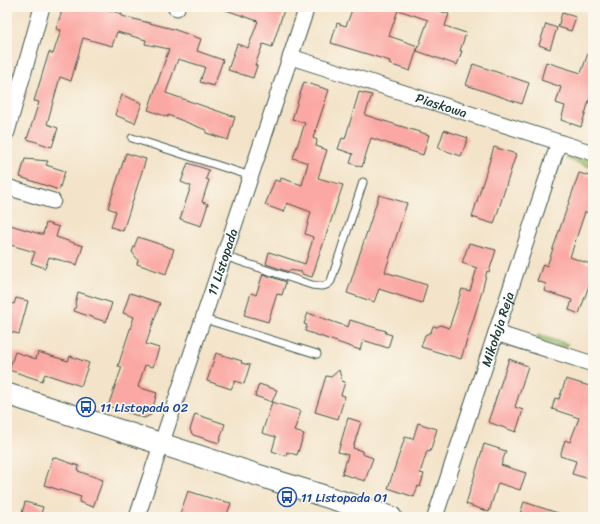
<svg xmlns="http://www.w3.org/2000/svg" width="600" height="524" font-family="Sriracha,sans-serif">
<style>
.green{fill:#9ebf69;stroke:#5e7e4e}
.building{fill:#fba7a3}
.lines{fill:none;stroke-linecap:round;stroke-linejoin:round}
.lane-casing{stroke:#3f564a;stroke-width:9}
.street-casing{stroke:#3f564a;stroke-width:17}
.secondary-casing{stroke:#3f564a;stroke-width:23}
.lane{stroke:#fff;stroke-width:7}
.street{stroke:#fff;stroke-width:15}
.secondary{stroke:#fff;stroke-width:21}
.labels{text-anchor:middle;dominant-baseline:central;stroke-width:3.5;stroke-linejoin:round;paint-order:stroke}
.street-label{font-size:13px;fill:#1f3d34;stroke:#fbf7ec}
.transit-label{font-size:13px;fill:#164399;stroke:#fbf7ec;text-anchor:start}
</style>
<rect width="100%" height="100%" fill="#fbf7ec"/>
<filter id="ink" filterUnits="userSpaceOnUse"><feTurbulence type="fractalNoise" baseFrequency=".025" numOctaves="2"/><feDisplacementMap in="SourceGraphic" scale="8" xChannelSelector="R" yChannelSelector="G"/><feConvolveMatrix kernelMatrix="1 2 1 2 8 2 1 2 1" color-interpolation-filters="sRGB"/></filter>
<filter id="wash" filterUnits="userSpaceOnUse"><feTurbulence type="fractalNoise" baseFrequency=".012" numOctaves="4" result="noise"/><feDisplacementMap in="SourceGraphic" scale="16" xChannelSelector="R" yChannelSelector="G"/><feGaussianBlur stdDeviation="0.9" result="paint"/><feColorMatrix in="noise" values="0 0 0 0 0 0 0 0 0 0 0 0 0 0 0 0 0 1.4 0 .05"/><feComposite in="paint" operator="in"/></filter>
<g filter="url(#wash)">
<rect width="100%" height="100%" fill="#f3e3c8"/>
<!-- green -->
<path class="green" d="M566,155h7l20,6v7l-27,-9z
M538,335l30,9 -1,2 -4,2 -26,-8z"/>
<g id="blocks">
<!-- building -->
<path class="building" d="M63,7h37l22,7v2l51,13 28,10 -4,12 26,9 -9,26 -14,-4 5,-15 -27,-8 -12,34 69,24 -7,23 -22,-7v-3l-38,-15v2l-20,-7 21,-61 -24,-5 1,-4 -29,-8 -5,14 -29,-8 -12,43 -11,-4 -13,47 11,4 -6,19 -25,-8 12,-37 -5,-1 15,-49 4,2 8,-24 -5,-1z
M224,7h61l-13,40 -9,-3 -8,21 2,1 -4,12 -25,-8 9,-26 11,4 10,-27 -35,-12z
M353,7h74l22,7 -4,12 21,7 -6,18h2l-5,14 -40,-14 11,-31 -30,-10 -9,26 29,10 -8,25 -21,-7 1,-3 -59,-18 6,-20 9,3z
M562,13l14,4 -5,14 -13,-4z
M546,24l11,4 -7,21 -11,-4z
M591,45h2v43l-12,39 -20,-7 4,-14 -9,-3 5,-16 -20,-7 5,-18 35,11z
M473,64l56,19 -7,21 -56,-19z
M304,82l25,8 -16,48 4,2 -1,6 11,4 -9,28 25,7 -31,92 -10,-3v-2l-13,-2v2l-23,-8 3,-12 36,12 7,-22 1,-5 -8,-3 6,-22 -24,-9 -3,9 -19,-7 10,-25 5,2 1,-4 21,7 6,-22 -15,-5 12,-35 -13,-4z
M359,92l13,3 -7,20 64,20 -6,20 -52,-17 -9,29 -12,-4 3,-9 -15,-5 4,-11 3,1z
M122,95l20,8 -7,20 -20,-8z
M444,130l24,8 -7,18 -23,-8z
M494,147l22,7 -22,70 -22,-7z
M126,153l20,6 -23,72 -12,-4 5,-16 -8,-3z
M25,159l23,2 -2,4 19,6 -6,19 -39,-13z
M188,163l21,7 -3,9 3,1 -7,22 6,2 -7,22 -21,-7 11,-33 -10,-4z
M579,173l14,4v37l-8,-2 -15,45 23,8v9l-14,40 -10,-4 3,-10 -28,-9 2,-7 -9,-3 6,-17 4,2z
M379,195l28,8 -22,69 42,13 -5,18 -43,-14 -5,13 -27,-9z
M46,223l13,4 -3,10 27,9 -6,19 -28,-8 -4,11 -14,-5 4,-11 -28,-8v-20l33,10h3z
M138,237l36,12 -8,25 -29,-10 1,-4 -6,-8z
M469,243l27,7 -7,22 -2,-1 -6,24 -20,64 -40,-12 4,-12 6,-3 2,-6 4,1 3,-2 9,3 13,-39 8,2 7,-23 -15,-5z
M263,274l23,8 -4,13 -5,-1 -9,28 -24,-7 7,-22 5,2z
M78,292l34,11 -6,19 -32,-11 2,-6 -1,-1z
M130,293l30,10 -14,41 13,4 -6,19 -8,-2 -7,22 19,6 -6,22 -7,3 -36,-12 14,-39 -4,-1 16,-49 -11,-4z
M16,298l12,3 -9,33 -12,-3v-29l7,2z
M308,313l40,14 2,-7 36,11 -1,2 7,2 -4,13 -25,-8 -3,10 -55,-19 2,-6 -3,-1z
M15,352l21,7 2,-7 30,9 2,-5 19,7 -8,23 -36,-12 -3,7 -33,-11z
M216,353l26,8 -1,2 9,2 -6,19 -9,-3 -4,8 -24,-8z
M509,359l19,7 -13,41 8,3 -7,22 -28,-10z
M339,370l3,11 3,1 -4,13 4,1 -7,23 -23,-7 11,-36 5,1z
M566,379l27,8v93l-21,-6 4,-13 -16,-5 5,-16 5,2 9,-24 -27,-9 3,-11 4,1z
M259,384l18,6 -5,12 -17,-6z
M272,402l29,9 -7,20 10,3 -7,21 -10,-3 -1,4 -14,-5 4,-14 -14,-4z
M195,414l30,10 -6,19 -26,-8 -3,-5z
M348,418l13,4 -8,26 9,3v3l11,4 -8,23 -23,-7 6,-19 -10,-3z
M418,423l19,6 -7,23 -3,-1 -7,22 4,1 -4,13 -2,-1 -4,11 -26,-9 17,-51 8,2z
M484,444l22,7 -5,14 25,8 -6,17 -22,-7 -9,29 -23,-8z
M53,457l26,9 -1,5 25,9 -10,27 -14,-5 2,-5 -37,-12z
M188,491l22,7 21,5 -5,14h-47z
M25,502l18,5 -3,10h-19z
M524,502l40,13v2h-45z"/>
</g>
</g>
<g filter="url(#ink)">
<use href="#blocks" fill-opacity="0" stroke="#3f564a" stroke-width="1"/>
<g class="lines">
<!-- lane casing -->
<g class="lane-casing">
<path id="lane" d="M132,138l119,38
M224,256l88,29c7,1 14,3 19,-4l32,-99
M204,319l113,35"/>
</g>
<!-- street casing -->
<g class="street-casing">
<g id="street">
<path d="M175,7l2,1"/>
<path id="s1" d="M291,57l302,96"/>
<path d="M7,132l35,-125"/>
<path d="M7,187l46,14"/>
<path d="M496,333l97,31"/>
<path id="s2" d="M137,517l170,-510"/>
<path id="s3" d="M435,517l124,-375"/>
</g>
</g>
<!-- secondary casing -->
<g class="secondary-casing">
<path id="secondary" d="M7,394l269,87 115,36"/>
</g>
<!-- lane -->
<use href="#lane" class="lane"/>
<!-- street -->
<use href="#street" class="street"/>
<!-- secondary -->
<use href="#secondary" class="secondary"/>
</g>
</g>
<!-- icons -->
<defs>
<g id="bus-ring" transform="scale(1)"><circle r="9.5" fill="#fbf7ec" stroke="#1a4fb4" stroke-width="1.5"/><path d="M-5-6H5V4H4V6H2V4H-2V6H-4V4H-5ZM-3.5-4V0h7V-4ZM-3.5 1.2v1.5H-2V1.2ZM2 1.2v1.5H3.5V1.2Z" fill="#1a4fb4"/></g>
</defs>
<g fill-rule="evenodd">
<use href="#bus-ring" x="86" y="407"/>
<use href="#bus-ring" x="287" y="497"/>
</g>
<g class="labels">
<!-- street labels -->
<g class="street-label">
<text stroke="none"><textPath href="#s1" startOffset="158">Piaskowa</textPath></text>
<text stroke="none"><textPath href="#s2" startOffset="269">11 Listopada</textPath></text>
<text stroke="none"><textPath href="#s3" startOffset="198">Mikołaja Reja</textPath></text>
</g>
<!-- transit labels -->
<g class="transit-label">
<text x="100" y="407">11 Listopada 02</text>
<text x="301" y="497">11 Listopada 01</text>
</g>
</g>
<!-- margin -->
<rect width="600" height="524" fill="none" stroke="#fbf7ec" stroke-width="24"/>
</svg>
